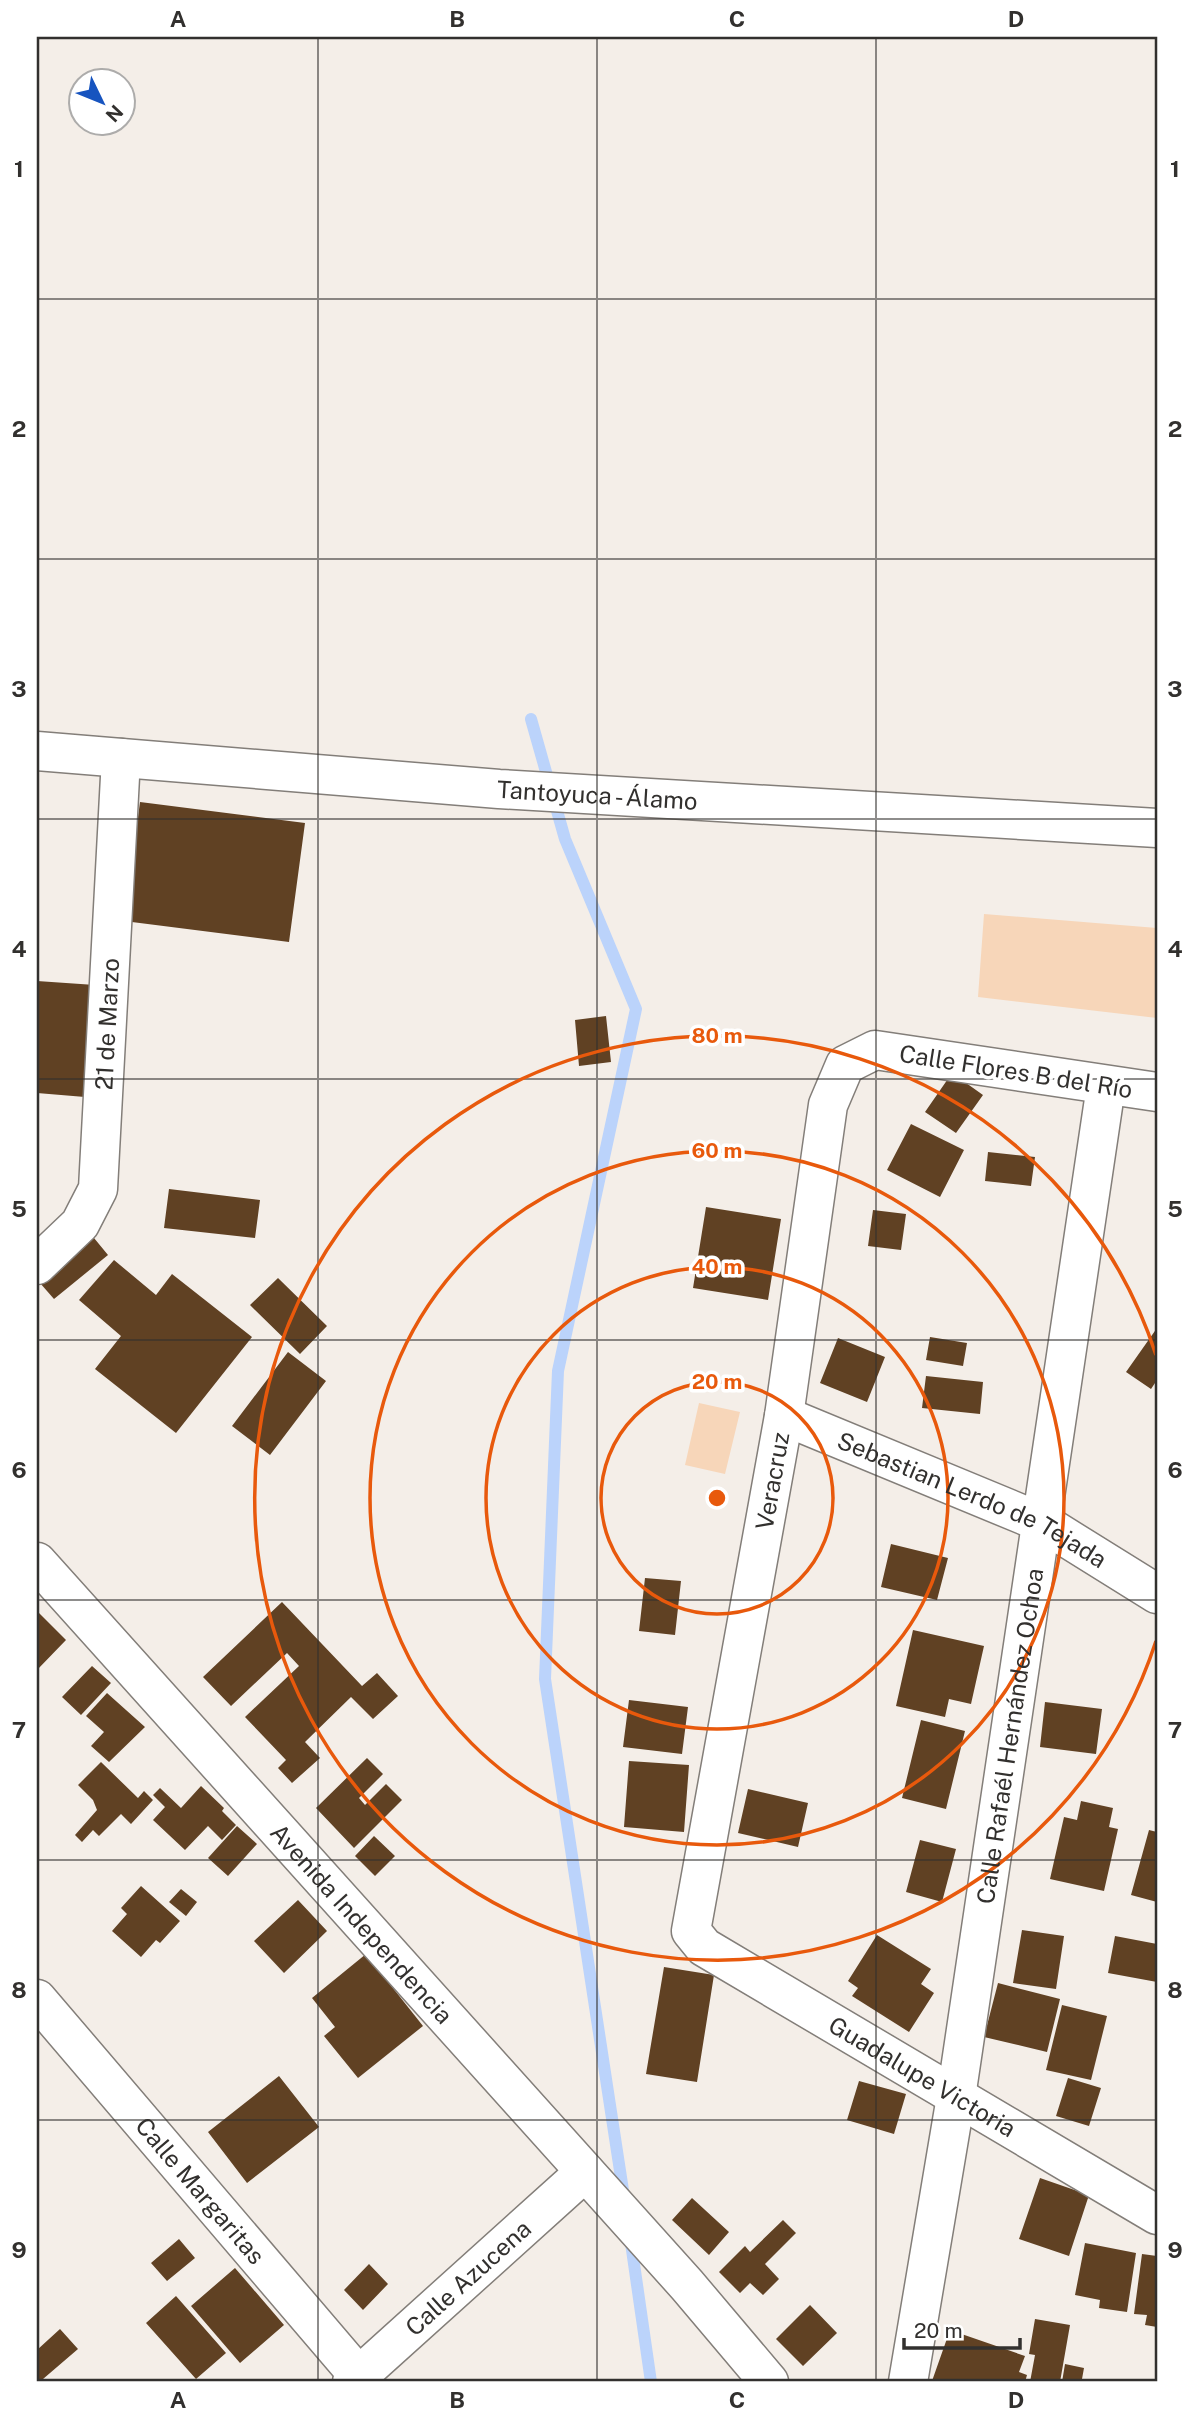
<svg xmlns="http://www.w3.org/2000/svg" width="1194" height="2419" font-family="'Public Sans',sans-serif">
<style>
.green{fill:#f7d6b9}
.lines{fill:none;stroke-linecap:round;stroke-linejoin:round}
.stream{stroke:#bbd3fb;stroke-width:12}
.building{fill:#604123}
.minor-casing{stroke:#837e79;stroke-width:41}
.major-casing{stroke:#837e79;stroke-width:41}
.minor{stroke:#fff;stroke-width:38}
.major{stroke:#fff;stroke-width:38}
.grid{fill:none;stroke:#32302e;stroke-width:2;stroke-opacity:0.55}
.ring{fill:none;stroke:#e8590c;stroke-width:3.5}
.labels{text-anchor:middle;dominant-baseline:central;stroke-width:7;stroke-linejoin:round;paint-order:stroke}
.street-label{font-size:24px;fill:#32302e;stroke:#fff}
.centre{fill:#e8590c;stroke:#fff;stroke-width:3.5}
.ring-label{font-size:21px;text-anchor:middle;font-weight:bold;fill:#e8590c;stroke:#fff;stroke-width:7;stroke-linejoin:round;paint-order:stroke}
.neatline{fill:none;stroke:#32302e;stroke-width:2.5}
.grid-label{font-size:23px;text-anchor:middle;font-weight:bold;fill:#32302e}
</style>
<rect width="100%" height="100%" fill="#f4eee8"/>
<!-- green -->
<path class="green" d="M984,914l173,14v90l-179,-21z
M699,1403l41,9 -15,62 -40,-9z"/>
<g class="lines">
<!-- stream -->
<path class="stream" d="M531,719l34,120 71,170 -78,362 -13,308 79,518
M630,2236l21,146"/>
</g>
<!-- building -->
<path class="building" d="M140,802l165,21 -16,119 -165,-21z
M37,981l58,4 -10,112 -48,-4z
M606,1016l5,46 -32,4 -4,-46z
M952,1073l31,22 -27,38 -31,-21z
M911,1124l53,26 -24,47 -53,-27z
M988,1152l47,5 -4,29 -46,-5z
M169,1189l91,11 -5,38 -91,-10z
M706,1207l75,12 -13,81 -75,-12z
M873,1210l33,4 -5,36 -33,-4z
M94,1238l14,17 -54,44 -14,-16z
M114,1260l42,35 16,-21 80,63 -76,96 -81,-64 26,-33 -42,-36z
M278,1278l49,48 -27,28 -50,-49z
M1157,1328v52l-6,9 -25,-17z
M930,1337l37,6 -4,23 -37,-6z
M838,1338l47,19 -18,45 -47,-19z
M288,1352l38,29 -56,74 -38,-29z
M926,1376l57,6 -3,32 -58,-6z
M891,1544l57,14 -11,42 -56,-13z
M645,1578l36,3 -6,54 -36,-4z
M282,1602l80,84 15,-13 21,23 -25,23 -22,-22 -46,45 15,16 -28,25 -14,-15 8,-8 -41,-43 54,-51 -12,-13 -56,53 -28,-29z
M37,1611l29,29 -29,30z
M913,1630l71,16 -13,58 -22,-5 -4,18 -49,-11z
M92,1666l19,17 -30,32 -19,-18z
M107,1693l38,34 -36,35 -18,-16 13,-14 -18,-16z
M629,1700l59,7 -6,47 -59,-7z
M1045,1702l57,7 -6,45 -56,-7z
M921,1720l44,11 -19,78 -44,-11z
M367,1758l16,16 -24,24 6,7 21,-21 16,16 -48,48 -38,-40z
M629,1761l60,4 -5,67 -60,-5z
M101,1762l37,36 6,-7 9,9 -22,24 -10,-10 -22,22 -6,-6 -11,12 -7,-7 22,-25 -4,-10 -15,-15z
M201,1786l23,22 -2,3 14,14 -14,15 -14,-14 -23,24 -32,-30 12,-13 -12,-12 7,-7 21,20z
M748,1789l60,14 -10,44 -60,-14z
M1081,1801l32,7 -4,19 9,2 -14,62 -54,-12 14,-62 13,3z
M237,1826l20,18 -29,32 -20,-18z
M1149,1830l8,2v70l-26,-7z
M374,1836l21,20 -20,20 -20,-20z
M920,1840l36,9 -14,53 -36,-10z
M141,1886l39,35 -20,22 -4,-3 -15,17 -29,-26 15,-17 -6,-6z
M181,1889l16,13 -11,14 -17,-14z
M298,1900l29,31 -43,42 -30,-32z
M1022,1930l42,6 -8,53 -43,-6z
M877,1935l54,34 -10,15 13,9 -25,39 -57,-36 6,-8 -10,-7z
M1115,1936l42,8v38l-49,-9z
M366,1954l57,72 -65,52 -34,-42 11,-9 -23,-29z
M664,1967l50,8 -17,107 -51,-8z
M998,1983l62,16 -13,53 -63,-15z
M1062,2005l45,11 -16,64 -45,-10z
M279,2076l40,51 -72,56 -39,-51z
M1068,2078l33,10 -12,38 -33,-10z
M859,2081l47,13 -12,40 -47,-14z
M1040,2178l49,17 -20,61 -50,-17z
M692,2198l37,34 -20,23 -37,-35z
M783,2220l13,13 -31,31 14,15 -16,16 -13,-12 -10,10 -21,-21 26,-26 5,6z
M179,2239l16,19 -28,23 -16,-18z
M1085,2243l51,10 -9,59 -28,-4 1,-8 -25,-5z
M1142,2254l15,2v71l-12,-2 2,-10 -13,-1z
M369,2264l19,20 -25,26 -19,-20z
M235,2268l49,57 -44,38 -49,-57z
M176,2296l50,57 -30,26 -50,-56z
M810,2305l27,28 -34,33 -27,-27z
M1035,2319l35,6 -10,57h-30l5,-27 -6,-1z
M60,2329l18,20 -35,30 2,3h-8v-32z
M950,2330l75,26 -6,16 8,3 -2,7 -93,-1z
M1065,2364l19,4 -2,11 11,3h-31z"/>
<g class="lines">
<!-- minor casing -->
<g class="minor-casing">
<g id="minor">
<path id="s1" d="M1157,1092l-282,-42 -30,15 -17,40 -44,311 -93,515 13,16 453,268"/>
<path id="s2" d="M37,1265l43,-41 18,-35 23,-431"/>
<path id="s3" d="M784,1416l259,107 114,71"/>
<path id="s4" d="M37,1562l650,723 82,97"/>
<path id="s5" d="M37,1999l327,383"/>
<path id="s6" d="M352,2382l233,-210"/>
<path id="s7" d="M908,2382l48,-285 150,-1011"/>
</g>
</g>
<!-- major casing -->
<g class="major-casing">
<g id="major">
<path id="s8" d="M37,751l462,38 658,39"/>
</g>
</g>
<!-- minor -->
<use href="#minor" class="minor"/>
<!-- major -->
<use href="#major" class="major"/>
</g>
<!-- grid -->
<path class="grid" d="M318,37v2345M597,37v2345M876,37v2345M37,299h1120M37,559h1120M37,819h1120M37,1079h1120M37,1340h1120M37,1600h1120M37,1860h1120M37,2120h1120"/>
<!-- distance rings -->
<g class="ring">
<circle cx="717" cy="1498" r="116"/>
<circle cx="717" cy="1498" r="231"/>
<circle cx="717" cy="1498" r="347"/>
<path d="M1156 1641A462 462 0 1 1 1156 1355"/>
</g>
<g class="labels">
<!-- street labels -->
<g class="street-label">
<text stroke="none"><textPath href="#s8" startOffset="562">Tantoyuca - Álamo</textPath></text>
<text stroke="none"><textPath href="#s2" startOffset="264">21 de Marzo</textPath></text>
<text transform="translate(1016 1071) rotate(9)">Calle Flores B del Río</text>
<text transform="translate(772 1481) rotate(-80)">Veracruz</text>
<text stroke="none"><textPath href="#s3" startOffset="206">Sebastian Lerdo de Tejada</textPath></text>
<text stroke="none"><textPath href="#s7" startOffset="654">Calle Rafaél Hernández Ochoa</textPath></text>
<text stroke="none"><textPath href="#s4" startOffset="486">Avenida Independencia</textPath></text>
<text stroke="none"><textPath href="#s1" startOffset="1474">Guadalupe Victoria</textPath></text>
<text stroke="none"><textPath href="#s5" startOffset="252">Calle Margaritas</textPath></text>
<text stroke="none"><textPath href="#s6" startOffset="156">Calle Azucena</textPath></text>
</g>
</g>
<circle cx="717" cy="1498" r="10" class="centre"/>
<g class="ring-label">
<text x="717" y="1043">80 m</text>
<text x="717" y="1158">60 m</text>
<text x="717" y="1274">40 m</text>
<text x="717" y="1389">20 m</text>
</g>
<!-- border -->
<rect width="1194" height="2419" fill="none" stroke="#ffffff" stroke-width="77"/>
<!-- north arrow -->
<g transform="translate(102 102) rotate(133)"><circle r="33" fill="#ffffff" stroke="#adacab" stroke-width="2"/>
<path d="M0-5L12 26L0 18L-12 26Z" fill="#1754bf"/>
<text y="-10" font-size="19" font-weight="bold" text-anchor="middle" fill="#32302e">N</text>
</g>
<!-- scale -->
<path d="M904 2338v10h116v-10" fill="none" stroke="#32302e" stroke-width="3.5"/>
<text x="914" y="2338" font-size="21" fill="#32302e" stroke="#ffffff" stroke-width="5" paint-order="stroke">20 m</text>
<rect x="38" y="38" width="1118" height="2342" class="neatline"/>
<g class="grid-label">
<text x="178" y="27">A</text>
<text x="457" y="27">B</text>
<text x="737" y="27">C</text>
<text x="1016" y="27">D</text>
<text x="19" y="177">1</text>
<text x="1175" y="177">1</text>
<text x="19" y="437">2</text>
<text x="1175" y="437">2</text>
<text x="19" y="697">3</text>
<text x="1175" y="697">3</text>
<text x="19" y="957">4</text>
<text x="1175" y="957">4</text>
<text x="19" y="1217">5</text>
<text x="1175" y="1217">5</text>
<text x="19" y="1478">6</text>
<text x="1175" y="1478">6</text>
<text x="19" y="1738">7</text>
<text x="1175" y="1738">7</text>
<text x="19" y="1998">8</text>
<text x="1175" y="1998">8</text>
<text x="19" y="2258">9</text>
<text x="1175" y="2258">9</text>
<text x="178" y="2408">A</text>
<text x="457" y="2408">B</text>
<text x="737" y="2408">C</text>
<text x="1016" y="2408">D</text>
</g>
</svg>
